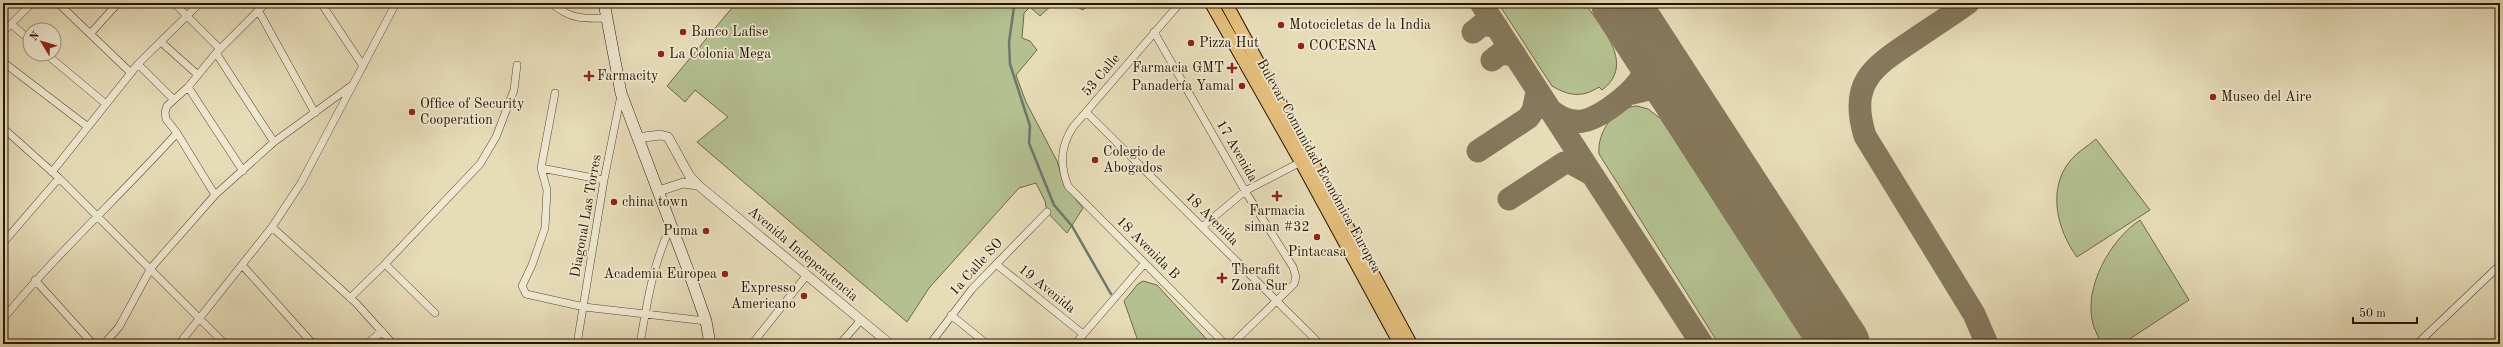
<svg xmlns="http://www.w3.org/2000/svg" width="2503" height="347" font-family="'Old Standard TT',serif">
<style>
.green{fill:#b4c090;stroke:#6c6a48}
.lines{fill:none;stroke-linecap:round;stroke-linejoin:round}
.stream{stroke:#6c776f;stroke-width:2.5}
.taxiway{stroke:#86785c;stroke-width:23}
.runway{stroke:#86785c;stroke-width:58}
.minor-casing{stroke:#56462e;stroke-width:8}
.tertiary-casing{stroke:#56462e;stroke-width:10}
.secondary-casing{stroke:#251400;stroke-width:12}
.primary-casing{stroke:#251400;stroke-width:14}
.minor{stroke:#efe8d1;stroke-width:7}
.tertiary{stroke:#efe8d1;stroke-width:9}
.secondary{stroke:#efe8d1;stroke-width:11}
.primary{stroke:#e4be7c;stroke-width:12}
.poi-dot{fill:#8f2418;stroke:#efe8d1;stroke-width:1.5}
.labels{text-anchor:middle;dominant-baseline:central;stroke-width:3.5;stroke-linejoin:round;paint-order:stroke}
.poi-label{font-size:14px;fill:#251400;stroke:#efe8d1;text-anchor:start}
.street-label{font-size:14px;fill:#251400;stroke:#efe8d1}
</style>
<rect width="100%" height="100%" fill="#e7dcb8"/>
<filter id="stains"><feTurbulence type="fractalNoise" baseFrequency=".005" numOctaves="4"/><feColorMatrix values="0 0 0 0 .2 0 0 0 0 .09 0 0 0 0 .02 0 0 0 .5 -.17"/></filter>
<radialGradient id="worn" r=".72"><stop offset=".6" stop-color="#630" stop-opacity="0"/><stop offset="1" stop-color="#630" stop-opacity=".3"/></radialGradient>
<!-- green -->
<path class="green" d="M736,3h354l-7,7 -8,-4 -21,-3 -14,13 -10,-9 -6,6 -2,25 8,3 7,9 -21,25 10,27 31,59 7,24 19,23 -16,25 -20,-21 -2,-11 -9,-18 -17,5 -90,100 -22,34 -210,-180 31,-25 -33,-27 -10,12 -18,-16z
M1498,3h87c17,26 51,61 17,87l-3,-3c-17,11 -30,9 -47,-1z
M1637,106l11,3 13,10 145,225h-86l-5,-6 -116,-184c-2,-22 15,-47 38,-48z
M2096,139l54,71 -73,47c-20,-27 -30,-68 -7,-96 7,-9 18,-15 26,-22z
M2140,220l49,80 -67,44h-21c-2,-7 -6,-13 -8,-20 -10,-37 18,-85 47,-104z
M1143,281l14,4 54,59h-72l-15,-43 14,-17z"/>
<g class="lines">
<!-- stream -->
<path class="stream" d="M1012,3l2,4 -5,35 1,22 20,62 -1,17 25,62 18,21 39,68"/>
<!-- taxiway -->
<path class="taxiway" d="M1481,3l221,341
M1968,3c-18,13 -37,25 -56,38 -41,27 -63,43 -47,95l109,178 13,30
M1473,32l10,-8 14,3
M1492,60l9,-7 14,2
M1628,94l21,-5 33,8
M1549,109c10,8 20,14 34,12 19,-4 55,-31 61,-50 3,-11 1,-23 -1,-34
M1478,151l50,-33 5,-7 4,-19
M1509,199l55,-36h7l20,11"/>
<!-- runway -->
<path class="runway" d="M1620,3l221,341"/>
<!-- minor casing -->
<g class="minor-casing">
<path id="minor" d="M58,3l73,70
M174,3l46,46
M321,3l42,63
M551,3c19,16 31,16 56,15
M1180,3l-107,124c-13,20 -13,38 -5,59l157,158
M258,10l57,103
M11,24l19,16
M3,32l29,-29
M1154,32l91,159 48,76 3,10 -2,7 -62,60
M90,34l28,-31
M161,42l37,33
M216,53l58,89
M46,54l60,50
M3,62l85,65
M138,64l35,35
M188,87l55,84
M555,93l-14,75 6,22 -2,38 -13,37 -10,21 4,8 58,13 122,14
M1086,112l234,232
M3,128l56,50 166,166
M541,168l63,12
M52,172l86,-108 62,-61
M215,195l-38,-62 -11,-14 -1,-7 2,-6 21,-19 28,-34 50,-50
M272,227l84,76 37,41
M1202,227l43,-36 56,-29
M3,243l56,-65
M385,264l50,49
M996,264l87,70
M242,265l71,79
M35,280l58,64
M350,298l35,-34 95,-100 16,-27 18,-47 3,-25
M951,315l36,29
M3,319c54,-66 117,-123 174,-186
M104,344l15,-17 32,-59 64,-73 59,-53 77,-56
M179,344l93,-117 29,-44 95,-180
M367,344l15,-13
M577,344l27,-164 17,-85
M640,344c7,-41 13,-81 31,-118
M752,344l54,-68
M840,344l21,-24
M930,344l42,-55 75,-77
M1075,344l69,-80
M2417,344l83,-79"/>
</g>
<!-- tertiary casing -->
<g class="tertiary-casing">
<path id="tertiary" d="M637,138l23,-3 8,2 21,38 9,10 192,159
M659,191l24,-8 15,2"/>
</g>
<!-- secondary casing -->
<g class="secondary-casing">
<path id="secondary" d="M604,3l17,90 70,185 15,43 4,23"/>
</g>
<!-- primary casing -->
<g class="primary-casing">
<path id="primary" d="M1211,3l90,159 99,182
M1226,3l185,341"/>
</g>
<!-- minor -->
<use href="#minor" class="minor"/>
<!-- tertiary -->
<use href="#tertiary" class="tertiary"/>
<!-- secondary -->
<use href="#secondary" class="secondary"/>
<!-- primary -->
<use href="#primary" class="primary"/>
</g>
<!-- markers -->
<g class="poi-dot">
<circle cx="1281" cy="25" r="4"/>
<circle cx="683" cy="32" r="4"/>
<circle cx="1191" cy="43" r="4"/>
<circle cx="1301" cy="46" r="4"/>
<circle cx="661" cy="54" r="4"/>
<path d="M1230 62h4v4h4v4h-4v4h-4v-4h-4v-4h4z"/>
<path d="M587 70h4v4h4v4h-4v4h-4v-4h-4v-4h4z"/>
<circle cx="1242" cy="86" r="4"/>
<circle cx="2213" cy="97" r="4"/>
<circle cx="412" cy="112" r="4"/>
<circle cx="1095" cy="160" r="4"/>
<path d="M1275 190h4v4h4v4h-4v4h-4v-4h-4v-4h4z"/>
<circle cx="614" cy="202" r="4"/>
<circle cx="706" cy="231" r="4"/>
<circle cx="1317" cy="237" r="4"/>
<circle cx="725" cy="274" r="4"/>
<path d="M1220 272h4v4h4v4h-4v4h-4v-4h-4v-4h4z"/>
<circle cx="804" cy="296" r="4"/>
</g>
<g class="labels">
<!-- poi labels -->
<g class="poi-label">
<text x="1289" y="25">Motocicletas de la India</text>
<text x="691" y="32">Banco Lafise</text>
<text x="1199" y="43">Pizza Hut</text>
<text x="1309" y="46">COCESNA</text>
<text x="669" y="54">La Colonia Mega</text>
<text x="1224" y="68" text-anchor="end">Farmacia GMT</text>
<text x="597" y="76">Farmacity</text>
<text x="1234" y="86" text-anchor="end">Panadería Yamal</text>
<text x="2221" y="97">Museo del Aire</text>
<text x="420" y="104">Office of Security<tspan x="420" dy="16">Cooperation</tspan></text>
<text x="1103" y="152">Colegio de<tspan x="1103" dy="16">Abogados</tspan></text>
<text x="622" y="202">china town</text>
<text x="1277" y="211" text-anchor="middle">Farmacia<tspan x="1277" dy="16">siman #32</tspan></text>
<text x="698" y="231" text-anchor="end">Puma</text>
<text x="1317" y="252" text-anchor="middle">Pintacasa</text>
<text x="1231" y="270">Therafit<tspan x="1231" dy="16">Zona Sur</tspan></text>
<text x="717" y="274" text-anchor="end">Academia Europea</text>
<text x="796" y="288" text-anchor="end">Expresso<tspan x="796" dy="16">Americano</tspan></text>
</g>
<!-- street labels -->
<g class="street-label">
<text transform="translate(1101 75) rotate(-50)">53 Calle</text>
<text transform="translate(1237 151) rotate(60)">17 Avenida</text>
<text transform="translate(1319 166) rotate(61)">Bulevar Comunidad Económica Europea</text>
<text transform="translate(586 216) rotate(-80)">Diagonal Las Torres</text>
<text transform="translate(1212 219) rotate(45)">18 Avenida</text>
<text transform="translate(1148 248) rotate(45)">18 Avenida B</text>
<text transform="translate(803 254) rotate(40)">Avenida Independencia</text>
<text transform="translate(976 267) rotate(-48)">1a Calle SO</text>
<text transform="translate(1047 289) rotate(39)">19 Avenida</text>
</g>
</g>
<!-- margin -->
<rect width="2503" height="347" fill="none" stroke="#e7dcb8" stroke-width="16"/>
<rect x="4" y="4" width="2495" height="339" fill="none" stroke="#251400" stroke-width="2"/>
<rect x="8" y="8" width="2487" height="331" fill="none" stroke="#251400"/>
<!-- north arrow -->
<g transform="translate(42 42) rotate(308)"><circle r="19" fill="#efe8d1" stroke="#9e937d"/>
<path d="M0-3L7 15L0 10L-7 15Z" fill="#8f2418"/>
<text y="-6" font-size="11" font-weight="bold" text-anchor="middle" fill="#251400">N</text>
</g>
<!-- scale -->
<path d="M2353 317v6h64v-6" fill="none" stroke="#251400" stroke-width="2"/>
<text x="2359" y="317" font-size="12" fill="#251400" stroke="#efe8d1" stroke-width="3" paint-order="stroke">50 m</text>
<rect width="100%" height="100%" filter="url(#stains)"/>
<rect width="100%" height="100%" fill="url(#worn)"/>
</svg>
